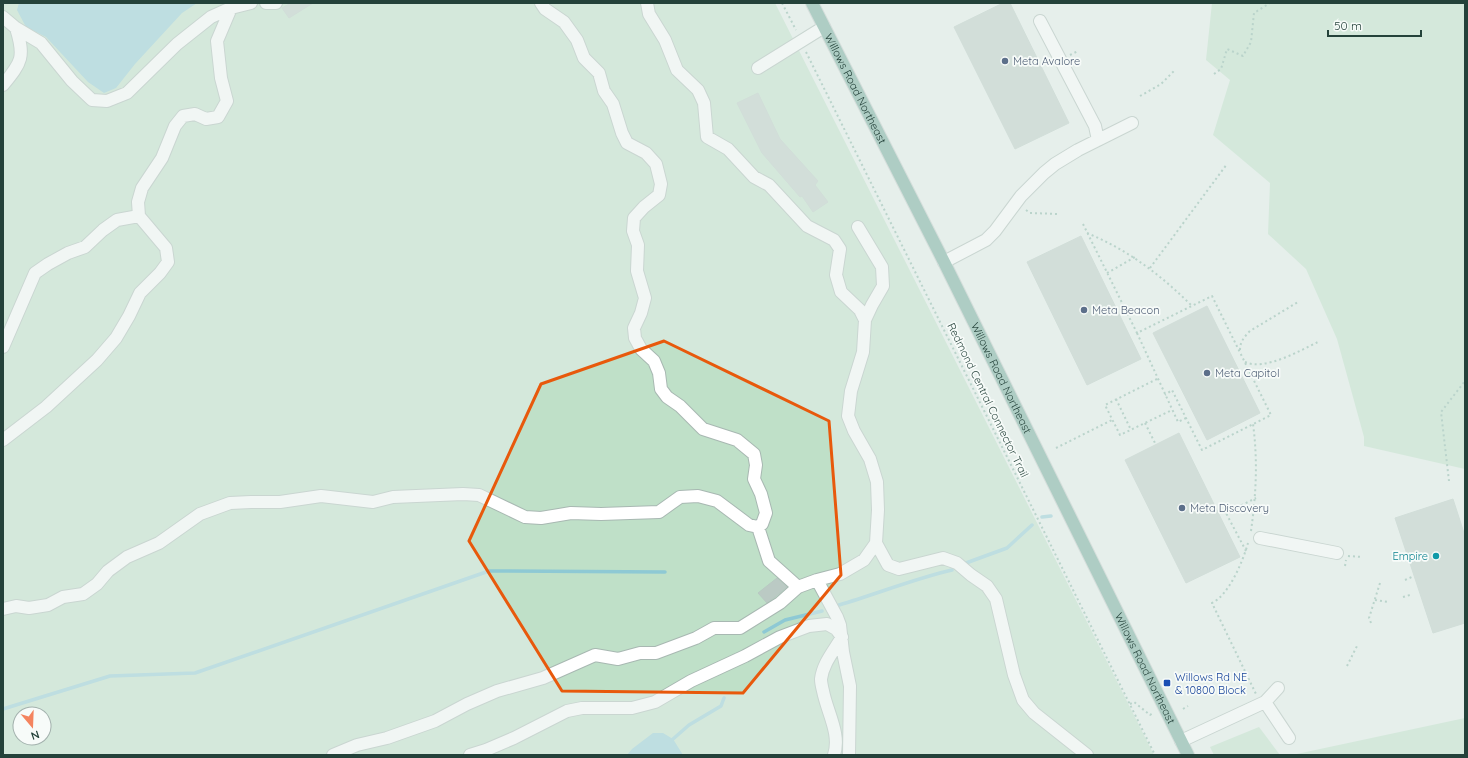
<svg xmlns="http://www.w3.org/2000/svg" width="1468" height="758" font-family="Quicksand,sans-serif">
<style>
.green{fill:#bfe0c8;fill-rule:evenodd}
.water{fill:#8ec9d4}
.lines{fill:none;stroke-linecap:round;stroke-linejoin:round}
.stream{stroke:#8ec9d4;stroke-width:3.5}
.building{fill:#bbcac4;stroke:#b8c9c2}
.minor-casing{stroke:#a8b8b2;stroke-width:14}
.major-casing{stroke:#c2cac8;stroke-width:14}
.path{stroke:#86b3a5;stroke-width:2;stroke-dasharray:2 3;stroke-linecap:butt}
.minor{stroke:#fff;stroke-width:12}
.major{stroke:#6aa596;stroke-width:12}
.marked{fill:none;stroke:#e8590c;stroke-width:3;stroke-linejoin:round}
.service-dot{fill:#5c6f8a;stroke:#f7fbf9;stroke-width:1.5}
.culture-dot{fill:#0f9aa8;stroke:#f7fbf9;stroke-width:1.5}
.transit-dot{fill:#1a4fb4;stroke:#f7fbf9;stroke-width:1.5}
.labels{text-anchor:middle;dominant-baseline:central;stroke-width:3.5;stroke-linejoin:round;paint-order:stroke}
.service-label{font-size:11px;fill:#4e5e75;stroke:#f7fbf9;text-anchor:start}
.street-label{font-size:11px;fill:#24423a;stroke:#f7fbf9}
.culture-label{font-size:11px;fill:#0d838f;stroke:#f7fbf9;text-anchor:end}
.transit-label{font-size:11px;fill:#164399;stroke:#f7fbf9;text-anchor:start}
</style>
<rect width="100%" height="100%" fill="#e6efeb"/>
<!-- green -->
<path class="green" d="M3,3h772l379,752h-1151zM20,714h24v24h-24z
M1212,3h253v466l-101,-23v-9l-27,-98 -31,-70 -38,-35 2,-51 -57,-48 17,-55 -24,-20z
M1465,718v37h-173z
M1259,727l21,28h-66l-4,-8z"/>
<!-- water -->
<path class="water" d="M19,3h178l-15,10 -47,51 -19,24 -12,5 -16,-11 -42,-45 -20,-10 -9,-17z
M653,733h10l10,6 10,16h-56l5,-6z"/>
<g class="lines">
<!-- stream -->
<path class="stream" d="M1042,517l9,-1
M966,563l41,-15 25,-23
M839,605c38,-11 74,-26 113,-35
M764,632l21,-12 37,-9
M3,709l107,-33 85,-3 294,-102 176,1
M673,739l16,-14 32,-19 3,-8"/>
</g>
<!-- building -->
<path class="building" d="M291,3h22l-24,15 -7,-10z
M1003,3h7l59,120 -54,26 -61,-122z
M758,93l22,46 38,42 -3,4 13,17 -15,10 -11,-16 -2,1 -38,-44 -25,-50z
M1081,236l60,123 -54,26 -60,-123z
M1207,306l53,107 -53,27 -54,-107z
M1179,433l61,124 -54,26 -61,-123z
M1453,499l12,37v87l-32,10 -38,-115z
M777,578l10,9 -12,10 -8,6 -9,-10z"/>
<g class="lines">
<!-- minor casing -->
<g class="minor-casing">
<path id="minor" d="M266,3h10
M647,3l2,11 16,26 12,30 21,20 6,13 3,34 21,12 26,28 15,8 38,41 27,14 6,9 -4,26 5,17 19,18 5,10
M3,17l13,11 25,15 31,38 20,19 15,1 20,-8 50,-49 34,-27 20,-9 20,-5
M1040,21l55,105 3,14
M758,68l66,-41
M3,85c19,-23 22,-28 13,-57
M944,262l42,-22 9,-9 26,-35 23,-23 11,-9 23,-14 54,-27
M3,347l32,-74 13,-9 20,-11 17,-6 18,-17 14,-10 22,-4
M3,440l43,-33 51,-47 19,-22 13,-22 11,-23 20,-20 8,-11 -2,-14 -27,-32 -1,-14 4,-14 20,-30 13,-32 8,-10 12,-2 11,5 12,-2 9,-16 -6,-23 -4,-37 14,-33
M758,527l11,34 29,26
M1260,538l77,15
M876,543l12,22 11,4 44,-11 14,5 14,12 16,11 9,13 18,76 9,25 11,13 53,42
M817,580l20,37 3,8 3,27 7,34 -1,69
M3,609l13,-3 13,2 19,-3 15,-8 20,-3 14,-10 11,-13 19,-14 32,-14 41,-29 30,-11 21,-1h29l41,-6 52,6 20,-5 70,-3 16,1 46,22 16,1 30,-5 30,1 58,-2 21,-15 18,-1 19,5 32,24 9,2 4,-3 4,-11 -5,-19 -7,-15 2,-14 -2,-11 -17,-14 -34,-11 -23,-23 -13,-9 -6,-8 -2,-16 -5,-12 -13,-12 -6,-11 -1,-10 7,-15 4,-15 -8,-27 1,-26 -5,-14 1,-13 10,-11 15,-12 2,-11 -5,-20 -10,-11 -19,-10 -5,-10 -9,-29 -9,-13 -5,-18 -15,-15 -7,-18 -13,-18 -19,-13 -4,-6
M1265,702l24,36
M1181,741l84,-39 13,-14
M333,755l24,-10 30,-7 48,-17 32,-17 30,-13 46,-13 52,-23 23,4 22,-6h16l40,-15 18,-10h26l40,-25 18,-16 19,-7 23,-6 24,-14 12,-17 2,-33 -1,-28 -7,-23 -16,-28 -6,-15 3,-25 12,-39 2,-32 7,-15 11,-19 -1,-19 -24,-40
M470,755l16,-5 28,-12 53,-27 15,-3h50l23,-6 36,-21 54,-25 35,-19 29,-11 18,-2 9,5 6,8c-8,14 -19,26 -21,42 0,4 1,8 2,12 4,21 18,43 11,64"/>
</g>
<!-- major casing -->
<g class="major-casing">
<g id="major">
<path id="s1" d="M812,3l132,259 244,493"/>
</g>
</g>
<!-- path -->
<path class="path" d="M782,3l14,27
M806,52l349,703
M1070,55l8,-4
M1214,74l7,-5 6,-20 16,7 8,-14 3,-29 16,-10
M1140,96l21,-12 13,-13
M1026,210l4,3 28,1
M1083,224l54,109 75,-37 59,119 -69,35 -30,-60 -7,5
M1087,233c41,17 74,42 105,73
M1150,268l77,-104
M1107,273l28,-16
M1137,333l41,89 8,-4
M1240,350c0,-8 4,-13 10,-19l48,-29
M1245,362c20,9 54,-11 73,-20
M1157,379l-52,26 15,30 52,-25
M1116,399l15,31
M1145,423l10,20
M1056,448l56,-28
M1449,481l-8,-69 24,-31
M1251,531c5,-36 7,-70 2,-107
M1248,543c-5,18 -19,52 -36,60l44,91
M1246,551l-20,-38 30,-15
M1348,556l14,1
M1345,566l1,-6
M1405,580l9,-4
M1403,597l7,-2
M1375,600l14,2
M1371,623l-2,-5 11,-35
M1347,666l11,-22
M1130,704l4,-2 16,13 3,-2
M1183,709l5,-3"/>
<!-- minor -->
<use href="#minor" class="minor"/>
<!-- major -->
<use href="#major" class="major"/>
</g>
<!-- marked area -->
<path d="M0 0H1468V758H0ZM664,341l165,80 12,154 -98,118 -181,-2 -93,-150 72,-157z" fill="#e6efeb" fill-opacity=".55" fill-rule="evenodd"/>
<path class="marked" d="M664,341l165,80 12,154 -98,118 -181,-2 -93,-150 72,-157z"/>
<!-- markers -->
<g class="service-dot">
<circle cx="1005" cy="61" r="4"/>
<circle cx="1084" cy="310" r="4"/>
<circle cx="1207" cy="373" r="4"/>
<circle cx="1182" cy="508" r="4"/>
</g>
<circle class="culture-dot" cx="1436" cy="556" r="4"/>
<rect class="transit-dot" x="1163" y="679" width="8" height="8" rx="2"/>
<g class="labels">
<!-- service labels -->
<g class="service-label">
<text x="1013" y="61">Meta Avalore</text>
<text x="1092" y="310">Meta Beacon</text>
<text x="1215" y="373">Meta Capitol</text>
<text x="1190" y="508">Meta Discovery</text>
</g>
<!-- street labels -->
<g class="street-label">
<text stroke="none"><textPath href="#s1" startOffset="96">Willows Road Northeast</textPath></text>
<text stroke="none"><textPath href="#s1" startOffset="420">Willows Road Northeast</textPath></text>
<text transform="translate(988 400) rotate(64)">Redmond Central Connector Trail</text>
<text stroke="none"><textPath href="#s1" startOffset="744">Willows Road Northeast</textPath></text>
</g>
<!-- culture labels -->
<g class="culture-label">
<text x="1428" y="556">Empire</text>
</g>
<!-- transit labels -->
<g class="transit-label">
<text x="1175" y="677">Willows Rd NE<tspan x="1175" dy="13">&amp; 10800 Block</tspan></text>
</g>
</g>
<!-- border -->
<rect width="1468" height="758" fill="none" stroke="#24423a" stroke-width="8"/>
<!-- north arrow -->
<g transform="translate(32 726) rotate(161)"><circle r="19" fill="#f7fbf9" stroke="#a3b1ad"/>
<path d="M0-3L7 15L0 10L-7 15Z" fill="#f4845f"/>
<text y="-6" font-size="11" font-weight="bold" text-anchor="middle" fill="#24423a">N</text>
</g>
<!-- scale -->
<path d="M1328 30v6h93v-6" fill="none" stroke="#24423a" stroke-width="2"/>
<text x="1334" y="30" font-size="12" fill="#24423a" stroke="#f7fbf9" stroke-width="3" paint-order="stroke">50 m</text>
</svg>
